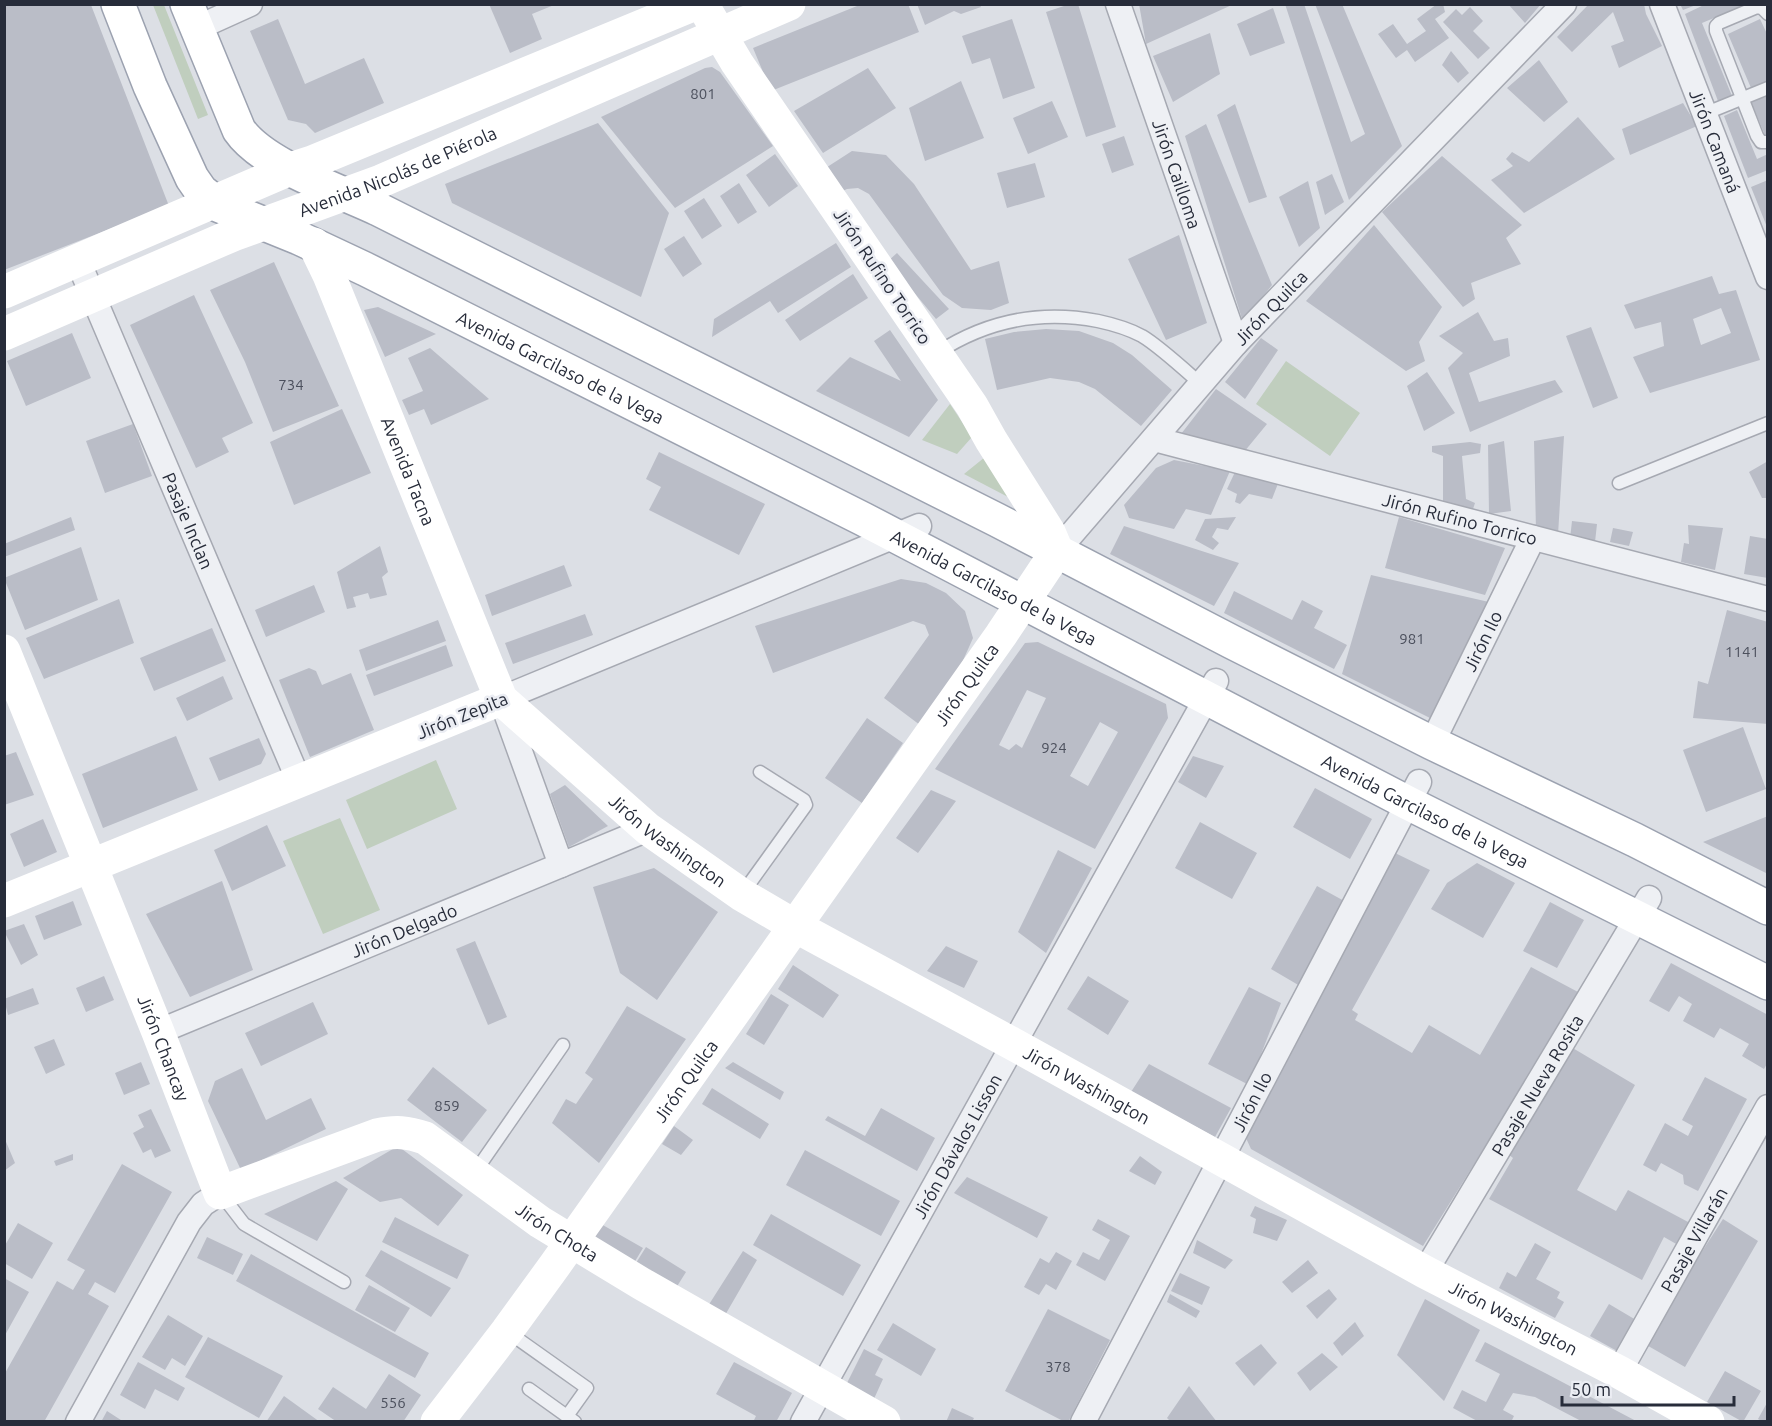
<svg xmlns="http://www.w3.org/2000/svg" width="1772" height="1426" font-family="Ubuntu,sans-serif">
<style>
.green{fill:#c0cebe}
.building{fill:#babdc7;fill-rule:evenodd}
.lines{fill:none;stroke-linecap:round;stroke-linejoin:round}
.lane-casing{stroke:#a6a9b2;stroke-width:15}
.street-casing{stroke:#a6a9b2;stroke-width:27}
.primary-casing{stroke:#9ca2b0;stroke-width:36}
.lane{stroke:#eef0f4;stroke-width:12}
.street{stroke:#eef0f4;stroke-width:24}
.secondary{stroke:#fff;stroke-width:33}
.primary{stroke:#fff;stroke-width:33}
.labels{text-anchor:middle;dominant-baseline:central;stroke-width:5;stroke-linejoin:round;paint-order:stroke}
.number-label{font-size:15px;fill:#4c505d}
.street-label{font-size:18px;fill:#272c3a;stroke:#ebedf3}
</style>
<rect width="100%" height="100%" fill="#dcdfe5"/>
<!-- green -->
<path class="green" d="M153,5h11l44,110 -10,4z
M1286,361l74,52 -30,43 -74,-52z
M950,404l22,33 -15,17 -35,-14z
M990,453l18,44 -44,-23z
M436,760l21,49 -90,40 -21,-49z
M340,818l40,92 -57,24 -40,-93z"/>
<!-- building -->
<path class="building" d="M489,4h65v1l-22,9 10,25 -32,14z
M862,4h46l11,28 -148,59 -18,-43z
M917,4h62l2,3 -20,7 -7,-3 -29,14z
M1070,4h8l38,123 -30,10 -40,-125z
M1139,4h95l-88,40z
M1285,4h19l47,138 14,-8 -50,-130h27l60,142 -53,54z
M1437,4h6l2,8 -10,7 14,19 -34,24 -8,-12 -11,8 -18,-24 15,-10 14,20 19,-13 -9,-12z
M1508,4h33l-16,19z
M1589,4h55l2,10 16,32 -43,22 -8,-22 13,-5 -11,-29 -41,40 -15,-15z
M1680,4h16v1l-13,5z
M1706,4l39,1 -43,18 30,73 -14,5 -33,-87z
M4,5h87l78,201 -165,64z
M1470,7l13,14 -10,10 17,17 -12,11 -35,-37 13,-13 6,6z
M1273,8l12,35 -35,13 -13,-32z
M278,19l27,65 59,-26 20,45 -69,30 -9,-9 -18,-4 -38,-89z
M1012,19l23,69 -32,11 -13,-41 -18,6 -10,-28z
M1760,19l8,17v45l-17,7 -23,-54z
M1210,33l10,41 -47,28 -20,-46z
M1451,51l18,22 -11,10 -16,-18z
M1539,60l29,42 -24,20 -37,-34z
M712,67l8,5 53,74 -98,62 -74,-91 104,-49z
M868,68l28,40 -73,45 -29,-42z
M961,81l23,57 -59,23 -16,-53z
M1768,96v38l-3,1 -14,-33z
M1052,101l16,36 -40,17 -15,-36z
M1683,103l14,23 -67,29 -8,-26z
M1235,104l32,93 -18,6 -32,-88z
M1737,110l20,49 11,-5v16l-20,8 -24,-62z
M1578,117l37,42 -91,54 -33,-33 22,-14 -7,-7 6,-7 17,10z
M598,123l71,90 -28,84 -189,-94 -7,-19z
M1206,124l66,161 -29,37 -58,-186z
M1124,136l10,29 -22,8 -10,-29z
M852,151l34,4 28,29 57,86 28,-9 10,42 -18,7 -29,-2 -19,-13 -74,-101 -11,-6 -11,1 -11,5 -15,-23z
M775,154l23,32 -29,21 -23,-32z
M1442,156l80,69 -16,13 15,26 -50,19 4,16 -12,8 -81,-95z
M1035,163l10,34 -38,11 -10,-35z
M1332,174l12,28 -19,13 -9,-33z
M1768,180v47h-1l-16,-40z
M1308,181l12,47 -21,19 -20,-50z
M739,183l18,29 -19,12 -18,-28z
M704,198l18,28 -20,13 -18,-28z
M1374,225l68,82 -23,35 6,19 -19,10 -100,-70z
M1179,235l28,88 -41,17 -38,-81z
M684,236l18,28 -19,13 -19,-28z
M836,243l15,24 -73,46 -8,-12 -58,36 2,-18z
M897,253l52,56 -13,10 -48,-58z
M274,262l65,144 -66,26 -28,-70 -35,-72z
M853,274l15,24 -68,43 -15,-21z
M1712,276l7,18 17,-4 24,70 -110,33 -17,-36 31,-11 -3,-24 -26,7 -11,-24zM1721,308l10,25 -30,12 -8,-26z
M194,295l59,128 -31,15 7,14 -33,16 -66,-143z
M378,307l58,27 -51,23 -21,-47z
M1478,312l16,29 14,-3 2,18 -41,17 10,29 76,-22 8,12 -93,40 -22,-64 15,-15 -24,-17z
M1591,327l27,71 -25,10 -27,-72z
M1046,329l33,2 34,12 19,12 40,35 -31,36 -46,-37 -16,-7 -29,-4 -53,12 -12,-51 29,-7z
M890,330l48,70 -29,37 -93,-46 34,-34 51,24 -27,-40z
M72,333l19,45 -65,28 -19,-45z
M1261,338l17,12 -33,49 -20,-17z
M430,348l59,51 -58,26 -7,-16 -15,6 -7,-15 21,-9 -15,-33z
M1427,372l28,41 -31,18 -17,-45z
M1216,389l51,35 -23,28 -63,-18z
M342,409l29,64 -77,32 -24,-63z
M133,424l19,52 -47,17 -19,-52z
M1564,436l-6,99 -22,-5 -2,-89z
M1504,441l7,70 -22,3 -1,-69z
M1470,442l11,2 -1,9 -18,3 4,43 9,4 -2,6 -30,-7v-46l-11,-4v-6z
M659,452l106,52 -26,51 -90,-45 12,-23 -15,-8z
M1174,460l56,11 -19,44 -25,-6 -12,20 -45,-11 -5,-13 32,-37z
M1768,461v37h-6l-13,-26z
M1235,472l44,9 -7,18 -23,-5 -9,10 -5,-2 2,-8 -10,-5z
M71,517l4,13 -71,27v-13z
M1236,517l-8,13 -11,-2 -5,9 7,6 -6,7 -18,-10 10,-21z
M1399,517l106,31 -20,47 -100,-27z
M1572,521l25,3 -2,18 -25,-3z
M1688,525l35,3 -8,42 -34,-8 3,-19 5,1z
M1124,526l115,37 -25,43 -104,-52z
M1613,528l20,4 -4,14 -19,-4z
M1750,536l18,3v39l-24,-4z
M380,546l8,26 -6,5 5,18 -17,4 -2,-6 -15,4 3,10 -9,2 -10,-37z
M81,547l17,53 -73,30 -21,-52z
M564,565l8,21 -80,30 -7,-21z
M1371,575l118,27 -57,117 -90,-45z
M901,579l25,4 20,10 19,18 8,27 -16,36 -37,51 -36,-27 45,-63 -4,-10 -12,-4 -140,52 -18,-47z
M314,585l11,27 -59,25 -11,-27z
M1234,591l58,29 10,-20 21,11 -9,17 33,17 -13,24 -110,-56z
M119,599l15,44 -90,36 -18,-41z
M1727,610l41,12v102l-75,-6 5,-37 10,3z
M585,614l8,21 -80,29 -8,-21z
M438,620l8,21 -80,30 -7,-21z
M212,628l14,33 -72,30 -14,-33z
M1038,642l128,62 2,14 -73,131 -160,-80 90,-126zM1027,690l19,8 -24,50 -6,-4 -7,6 -10,-5zM1100,722l18,10 -30,54 -18,-10z
M446,645l7,21 -79,30 -8,-21z
M309,668l7,3 6,14 29,-12 23,57 -64,27 -31,-77z
M223,676l10,23 -46,22 -11,-23z
M867,718l36,25 -41,60 -37,-25z
M1743,727l23,62 -60,23 -23,-62z
M176,736l22,54 -95,38 -21,-54z
M259,738l7,16 -5,10 -42,17 -10,-23z
M16,752l18,43 -30,10v-49z
M1193,756l31,10 -18,32 -28,-16z
M565,785l43,41 -39,21 -19,-53z
M1315,788l57,31 -22,40 -57,-32z
M931,790l25,11 -38,52 -22,-15z
M1768,816v58l-65,-32z
M43,819l14,33 -33,15 -14,-33z
M1200,822l57,31 -25,46 -57,-31z
M267,825l19,41 -54,25 -18,-41z
M1058,850l34,18 -46,85 -28,-21z
M1393,852l37,18 -78,140 6,4 -3,6 57,33 17,-28 51,30 51,-88 47,25 -88,155 -4,-2 -63,101 -172,-97 -5,-11z
M1477,863l38,20 -32,55 -52,-29 16,-26z
M654,868l64,44 -61,88 -37,-27 -27,-86z
M222,881l31,89 -63,27 -44,-83z
M1317,886l29,16 -46,84 -29,-17z
M73,901l9,24 -38,15 -9,-24z
M1550,902l34,18 -27,48 -34,-17z
M24,924l14,31 -17,10 -17,-34z
M475,941l32,76 -19,8 -32,-76z
M946,946l32,15 -14,27 -37,-17z
M1671,963l97,52v47l-4,7 -22,-13 7,-12 -29,-16 -6,10 -31,-17 9,-17 -13,-8 -10,16 -20,-11z
M793,965l46,30 -16,23 -45,-29z
M104,976l10,24 -28,12 -10,-24z
M1088,976l41,25 -21,34 -41,-26z
M1249,987l32,16 -32,82 -41,-21z
M33,988l6,16 -31,11 -4,-16z
M771,994l18,11 -25,40 -18,-11z
M313,1002l15,32 -67,32 -16,-33z
M627,1006l59,33 -87,124 -47,-40 14,-24 10,5 17,-25 -8,-6z
M54,1039l11,26 -19,9 -12,-27z
M1571,1047l64,38 -58,105 39,21 12,-21 62,33 -12,22 -14,-8 -22,43 -153,-81 24,-41 -5,-4z
M141,1062l9,22 -26,11 -9,-22z
M733,1062l51,30 -4,8 -55,-32z
M1149,1064l82,44 -16,29 -84,-45z
M433,1067l54,43 -25,32 -55,-42z
M242,1068l24,52 45,-22 15,31 -85,41 -33,-69 7,-20z
M1705,1077l42,22 -49,92 -14,-7 -1,-9 -22,-12 -5,9 -13,-7 22,-42 23,13 5,-10 -11,-6z
M712,1088l57,36 -9,15 -58,-35z
M881,1108l54,30 -18,33 -92,-51 3,-4 37,20z
M151,1109l20,42 -16,7 -4,-9 -8,4 -10,-20 11,-6 -6,-12z
M674,1126l19,14 -12,15 -19,-11z
M4,1137l11,26 -11,8z
M398,1146l65,49 -25,31 -37,-28 -21,4 -37,-24z
M805,1150l95,51 -19,35 -95,-51z
M73,1154v6l-17,6 -2,-5z
M1140,1156l22,16 -7,13 -26,-14z
M122,1164l50,28 -57,101 -20,-11 -7,12 21,12 -65,116h-40v-47l53,-94 16,9 12,-20 -18,-10z
M967,1177l81,40 -11,21 -83,-45z
M336,1181l12,8 -31,52 -53,-27z
M1255,1206l32,14 -10,21 -24,-8 3,-14 -6,-3z
M771,1214l90,51 -18,31 -90,-51z
M395,1217l74,38 -12,24 -75,-37z
M1098,1219l32,17 -25,45 -29,-16 7,-13 16,8 11,-20 -18,-10z
M1723,1219l35,22 -73,126 -42,-24z
M18,1223l35,20 -21,36 -28,-16v-16z
M601,1224l42,24 -12,20 -39,-29z
M207,1237l36,17 -10,21 -36,-17z
M1197,1240l36,20 -8,9 -32,-16z
M1535,1243l16,9 -15,27 24,13 -3,6 7,4 -9,16 -56,-30 8,-16 9,5z
M646,1247l40,25 -10,16 -40,-25z
M381,1250l70,38 -20,29 -66,-41z
M743,1251l14,9 -33,57 -16,-11z
M1056,1252l16,9 -16,29 -10,-6 -7,11 -15,-8 16,-29 9,5z
M251,1254l178,99 -14,25 -179,-97z
M1308,1260l10,13 -26,20 -10,-11z
M1180,1273l30,14 -8,18 -31,-14z
M4,1278l25,14 -25,45z
M369,1285l41,23 -15,24 -40,-22z
M1329,1289l8,10 -20,20 -11,-13z
M1170,1294l30,17 -4,7 -29,-16z
M1425,1299l55,31 -36,71 -47,-46z
M1609,1304l27,16 -19,31 -27,-15z
M1048,1309l62,31 -42,82h-3l-60,-31z
M168,1315l35,21 -18,30 -13,-8 -7,12 -23,-13z
M1355,1322l9,14 -22,20 -9,-13z
M893,1323l43,26 -15,27 -44,-26z
M208,1337l75,39 -24,42 -74,-41z
M1485,1342l62,32 91,48h-55l-48,-25 -22,-4 -10,17 11,6 -3,6h-32l-26,-14 9,-18 24,12 14,-28 -25,-13z
M1261,1344l16,19 -23,23 -19,-23z
M864,1349l19,10 -8,16 8,4 -10,22 -28,-14z
M1322,1353l16,14 -28,24 -13,-18z
M138,1362l47,26 -7,13 -23,-12 -10,20 -25,-14z
M734,1362l58,31 -16,29h-23l3,-6 -40,-22z
M1725,1371l36,20 -18,31 -36,-20z
M389,1374l32,21 -18,27h-66l-19,-13 15,-22 33,22z
M1189,1386l28,36h-46l-4,-4z
M284,1396l36,26h-54z
M1768,1401v21h-5l-5,-3z
M952,1408l22,10 -2,4h-26z
M107,1411l17,11h-23z"/>
<g class="lines">
<!-- lane casing -->
<g class="lane-casing">
<path id="lane" d="M1768,14l-6,-6 -5,-1 -38,16 -3,3v5l41,105 4,6h7
M1704,114l64,-26
M937,353c49,-32 104,-43 161,-32 14,3 31,8 44,15 17,10 44,35 60,49
M1619,483l149,-60
M742,894l64,-89 -2,-5 -44,-28
M475,1172l88,-127
M221,1194l23,30 100,58
M508,1332l79,56 -20,28
M529,1389l46,33"/>
</g>
<!-- street casing -->
<g class="street-casing">
<g id="street">
<path id="s1" d="M1118,4l118,339"/>
<path id="s2" d="M1662,4l106,273"/>
<path d="M197,28l53,-24"/>
<path id="s3" d="M78,261l221,520"/>
<path id="s4" d="M1154,439l614,160"/>
<path id="s5" d="M1057,551l179,-208 328,-339"/>
<path id="s6" d="M1432,743l101,-205"/>
<path d="M561,865l-60,-166 418,-173"/>
<path id="s7" d="M158,1032l490,-203"/>
<path id="s8" d="M1425,1272l224,-374"/>
<path id="s9" d="M1619,1372l149,-265"/>
<path d="M78,1422l111,-200 14,-18 17,-11"/>
<path id="s10" d="M803,1422l413,-741"/>
<path id="s11" d="M1083,1422l336,-640"/>
</g>
</g>
<!-- primary casing -->
<g class="primary-casing">
<g id="primary">
<path id="s16" d="M118,4l32,82 42,92 9,13 19,15 79,32 66,31 498,250 545,284 360,180"/>
<path d="M187,4l52,126c24,35 99,60 139,79l619,311 235,122 200,101 203,97 133,68"/>
</g>
</g>
<!-- lane -->
<use href="#lane" class="lane"/>
<!-- street -->
<use href="#street" class="street"/>
<!-- secondary -->
<g class="secondary">
<path id="s12" d="M314,244l15,31 172,424 147,130 94,66 53,31 218,118 412,228 194,100 89,50"/>
<path d="M4,292l286,-123 22,-7 383,-158"/>
<path id="s13" d="M4,334l229,-99 148,-54 408,-177"/>
<path id="s14" d="M4,651l154,381 62,161 157,-58c19,-4 30,-3 48,3l115,84 102,62 242,138"/>
<path d="M4,901l497,-202"/>
<path id="s15" d="M437,1422l70,-91 48,-66 446,-630 56,-84 -8,-19 -58,-92 -19,-34 -235,-343 -35,-59"/>
</g>
<!-- primary -->
<use href="#primary" class="primary"/>
</g>
<g class="labels">
<!-- number labels -->
<g class="number-label">
<text x="703" y="93">801</text>
<text x="291" y="384">734</text>
<text x="1412" y="638">981</text>
<text x="1742" y="651">1141</text>
<text x="1054" y="747">924</text>
<text x="447" y="1105">859</text>
<text x="1058" y="1366">378</text>
<text x="393" y="1402">556</text>
</g>
<!-- street labels -->
<g class="street-label">
<text stroke="none"><textPath href="#s2" startOffset="147">Jirón Camaná</textPath></text>
<text stroke="none"><textPath href="#s13" startOffset="426">Avenida Nicolás de Piérola</textPath></text>
<text stroke="none"><textPath href="#s1" startOffset="180">Jirón Cailloma</textPath></text>
<text transform="translate(883 276) rotate(56)">Jirón Rufino Torrico</text>
<text stroke="none"><textPath href="#s5" startOffset="324">Jirón Quilca</textPath></text>
<text stroke="none"><textPath href="#s16" startOffset="606">Avenida Garcilaso de la Vega</textPath></text>
<text stroke="none"><textPath href="#s12" startOffset="246">Avenida Tacna</textPath></text>
<text stroke="none"><textPath href="#s4" startOffset="316">Jirón Rufino Torrico</textPath></text>
<text stroke="none"><textPath href="#s3" startOffset="282">Pasaje Inclan</textPath></text>
<text stroke="none"><textPath href="#s16" startOffset="1092">Avenida Garcilaso de la Vega</textPath></text>
<text stroke="none"><textPath href="#s6" startOffset="114">Jirón Ilo</textPath></text>
<text stroke="none"><textPath href="#s15" startOffset="908">Jirón Quilca</textPath></text>
<text transform="translate(462 715) rotate(-22)">Jirón Zepita</text>
<text stroke="none"><textPath href="#s16" startOffset="1578">Avenida Garcilaso de la Vega</textPath></text>
<text stroke="none"><textPath href="#s12" startOffset="711">Jirón Washington</textPath></text>
<text stroke="none"><textPath href="#s7" startOffset="266">Jirón Delgado</textPath></text>
<text stroke="none"><textPath href="#s14" startOffset="428">Jirón Chancay</textPath></text>
<text stroke="none"><textPath href="#s15" startOffset="422">Jirón Quilca</textPath></text>
<text stroke="none"><textPath href="#s12" startOffset="1197">Jirón Washington</textPath></text>
<text stroke="none"><textPath href="#s8" startOffset="218">Pasaje Nueva Rosita</textPath></text>
<text stroke="none"><textPath href="#s11" startOffset="362">Jirón Ilo</textPath></text>
<text stroke="none"><textPath href="#s10" startOffset="316">Jirón Dávalos Lisson</textPath></text>
<text stroke="none"><textPath href="#s14" startOffset="962">Jirón Chota</textPath></text>
<text stroke="none"><textPath href="#s9" startOffset="152">Pasaje Villarán</textPath></text>
<text stroke="none"><textPath href="#s12" startOffset="1683">Jirón Washington</textPath></text>
</g>
</g>
<!-- border -->
<rect width="1772" height="1426" fill="none" stroke="#272c3a" stroke-width="12"/>
<!-- scale -->
<path d="M1562 1396v9h172v-9" fill="none" stroke="#272c3a" stroke-width="3"/>
<text x="1571" y="1396" font-size="18" fill="#272c3a" stroke="#ebedf3" stroke-width="4.5" paint-order="stroke">50 m</text>
</svg>
